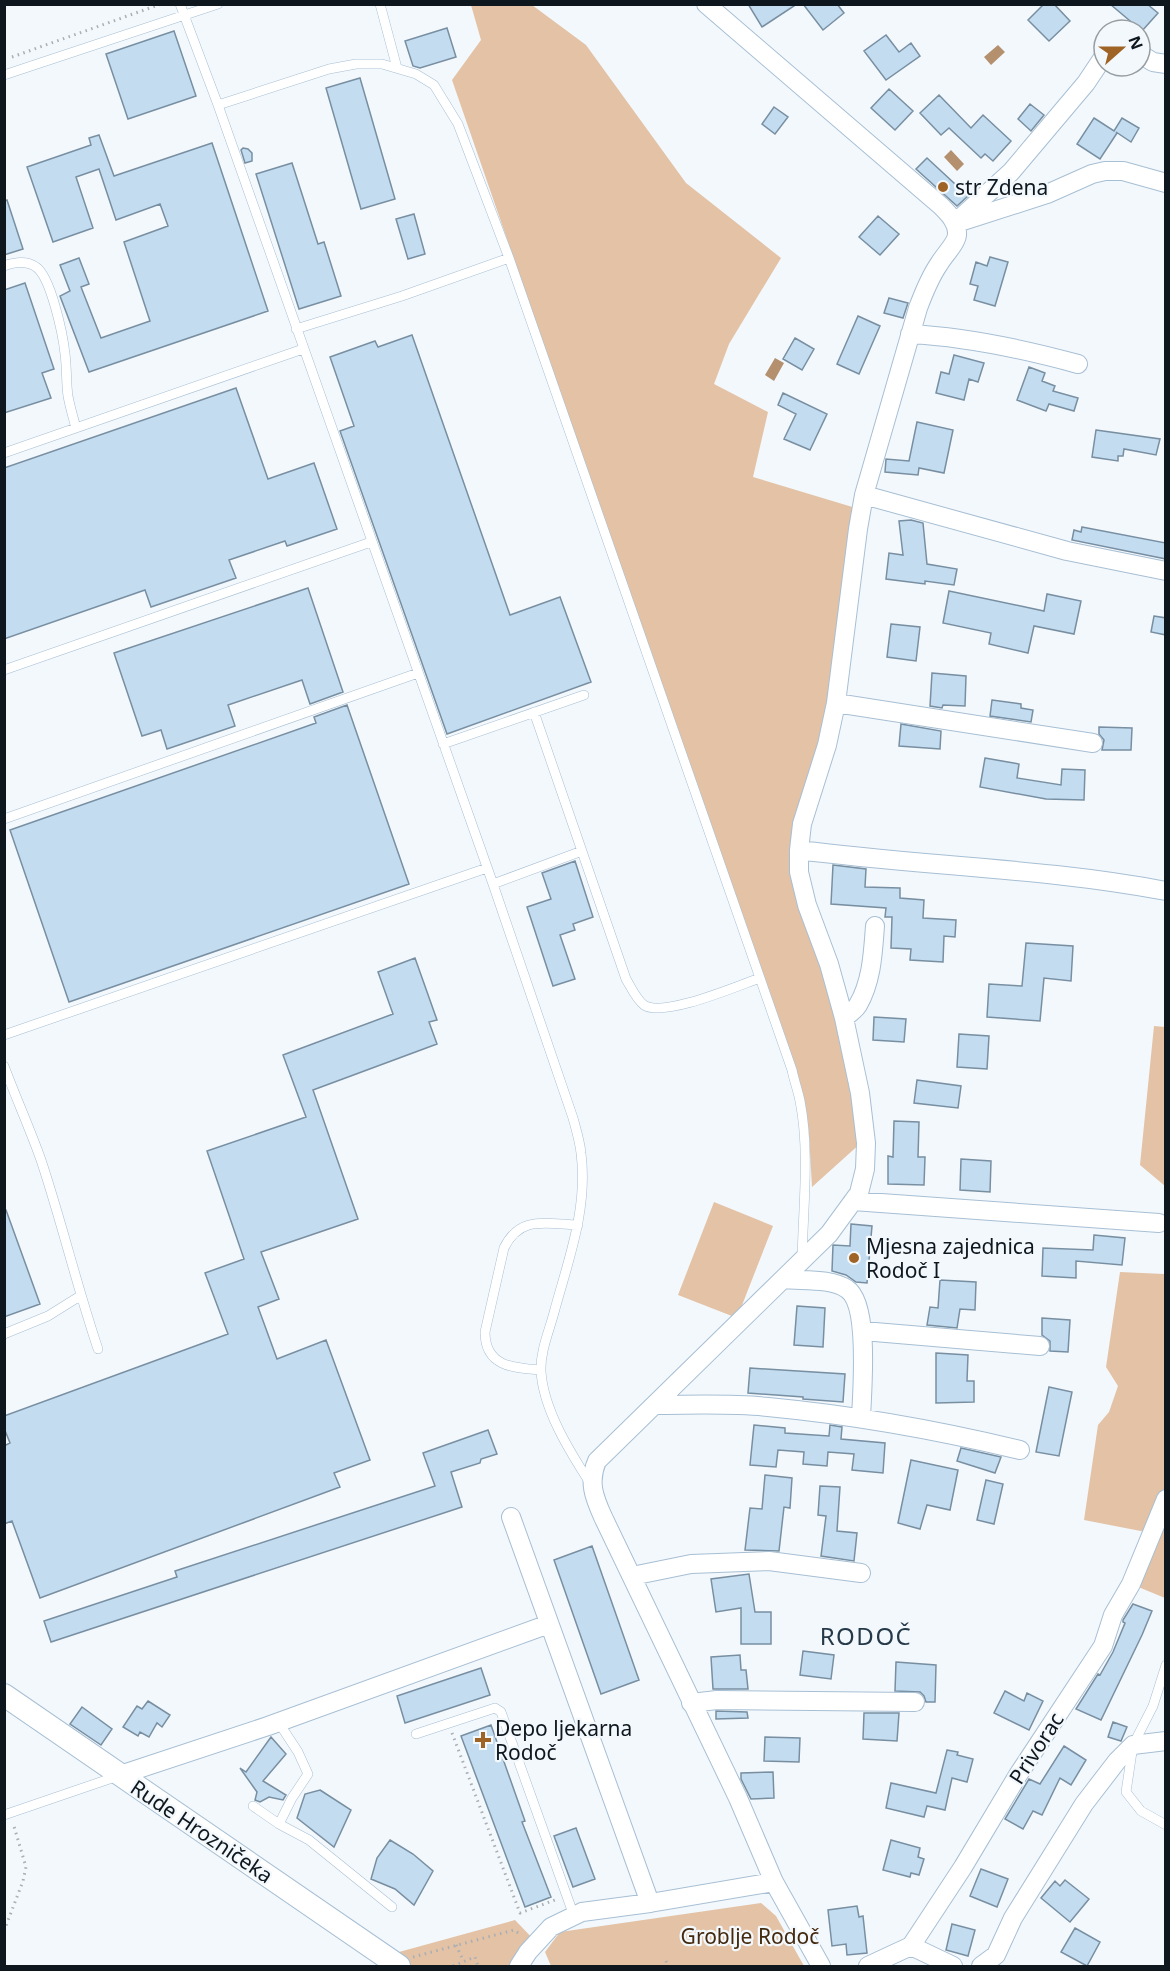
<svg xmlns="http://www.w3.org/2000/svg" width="1170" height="1971" font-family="'Noto Sans',sans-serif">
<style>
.green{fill:#e3c2a5}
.water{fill:#b5906f}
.building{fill:#c3dcf0;stroke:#788fa2;stroke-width:1.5}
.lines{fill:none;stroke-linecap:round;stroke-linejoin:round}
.service-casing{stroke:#a7bfd4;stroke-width:10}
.minor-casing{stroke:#a7bfd4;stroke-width:20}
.tertiary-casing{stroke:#a7bfd4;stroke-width:24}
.path{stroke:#a9afb4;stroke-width:3;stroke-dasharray:1.5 4.5;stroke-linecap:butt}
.service{stroke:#fff;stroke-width:9}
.minor{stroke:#fff;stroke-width:18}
.tertiary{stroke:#fff;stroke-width:22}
.poi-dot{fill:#9e6325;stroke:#f3f8fc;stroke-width:2}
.labels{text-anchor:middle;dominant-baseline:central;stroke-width:4.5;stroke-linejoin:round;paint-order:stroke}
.poi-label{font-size:21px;fill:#0e171e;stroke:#f3f8fc;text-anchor:start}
.street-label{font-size:21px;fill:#0e171e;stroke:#f3f8fc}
.park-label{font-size:21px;fill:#44290e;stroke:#f3f8fc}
.quarter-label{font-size:24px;letter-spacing:1.5px;fill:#253949;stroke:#f3f8fc}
</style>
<rect width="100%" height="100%" fill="#f3f8fc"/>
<!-- green -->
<path class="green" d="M471,5h61l54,40 100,138 95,75 -52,86 -15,40 54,28 -15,65 106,32 -31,197 -32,131 43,179 23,126 -50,45 -3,-53 -10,-50 -347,-1004 29,-40z
M1154,1026l11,1v159l-25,-21z
M714,1202l59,24 -36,92 -59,-23z
M1165,1269v329l-34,-14 20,-51 -67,-13 14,-95 11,-13 9,-26 -12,-19 14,-95 44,2z
M761,1903l15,13 28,50h-253l-6,-14 15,-20z
M515,1920l22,23 -18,23 -122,-1 2,-13z"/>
<!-- water -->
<path class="water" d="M998,45l7,7 -14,13 -7,-8z
M951,150l13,14 -7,7 -13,-14z
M775,358l9,5 -10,18 -9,-6z"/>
<!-- building -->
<path class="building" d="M748,4h49l-35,23z
M803,4h34l7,9 -21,17z
M1044,4h10l16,17 -21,20 -21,-21z
M1110,4h37l11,9 -16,18z
M447,28l9,29 -36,11 -7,-2 -8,-25z
M174,31l22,65 -68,23 -22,-65z
M886,35l13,17 12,-9 9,13 -34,24 -22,-29z
M360,78l35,121 -34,10 -35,-121z
M889,89l24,22 -18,19 -24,-22z
M939,95l32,33 12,-13 28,26 -18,20 -8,-7 -4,4 -32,-30 -8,7 -21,-22z
M1030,104l14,11 -13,16 -13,-12z
M774,107l14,10 -13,17 -13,-10z
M1094,118l20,13 8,-13 17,10 -8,14 -15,-10 1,1 -17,26 -23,-15z
M99,135l15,41 98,-33 56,168 -179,61 -29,-76 10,-5 -10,-26 19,-7 10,26 -8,3 20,51 49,-17 -26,-79 44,-16 -8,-22 -44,16 -17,-51 -23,8 17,51 -40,14 -26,-75 64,-22 -2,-7z
M243,148l5,1 4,4v8l-7,2 -4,-13z
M927,158l41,38 -11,10 -41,-37z
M292,163l26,81 6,-2 17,54 -42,13 -43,-135z
M7,200l16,49 -19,6v-54z
M414,214l11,40 -17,5 -12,-40z
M878,216l21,18 -19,21 -21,-18z
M990,257l18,5 -13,44 -21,-6 4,-14 -8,-2 6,-22 11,4z
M25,283l29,86 -12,4 9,25 -47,15v-123z
M889,298l19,5 -5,15 -19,-5z
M858,316l22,10 -21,48 -22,-10z
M412,335l98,280 50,-18 31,85 -144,52 -107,-303 14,-5 -24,-69 45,-16 3,6z
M795,338l19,11 -12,21 -19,-11z
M954,355l30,8 -6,19 -9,-3 -5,21 -28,-7 5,-21 8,2z
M1029,367l16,6 -3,8 13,5 -2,5 25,7 -4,13 -25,-7 -3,7 -29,-11z
M236,388l32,91 46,-16 23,66 -50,17 -2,-5 -56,19 7,18 -85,29 -6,-17 -141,49v-171z
M783,393l44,21 -17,36 -26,-11 12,-25 -18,-9z
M917,422l36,8 -9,43 -25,-5 -1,7 -33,-3 1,-13 23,2z
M1096,430l64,9 -4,16 -32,-6 -1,7h-5v5l-26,-4z
M911,520l12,3 4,41 30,5 -3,16 -29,-4v3l-39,-5 3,-26 14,2 -4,-34z
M1082,527l84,16v16l-94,-19 2,-10 7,2z
M308,588l35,104 -33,12 -8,-24 -74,25 7,21 -68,23 -6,-19 -19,6 -28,-83z
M949,591l95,20 3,-17 34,7 -7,33 -40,-8 -6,27 -39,-9 2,-11 -48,-10z
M1154,616l12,2v17l-15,-3z
M891,624l29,3 -4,34 -29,-4z
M932,673l34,3 -1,30 -22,-1 -1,3 -12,-2z
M992,700l29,4v4l12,2 -2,12 -41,-6z
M347,705l62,179 -340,118 -59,-172 306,-107 -2,-6z
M901,724l40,7 -1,18 -41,-3z
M1099,727l33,1 -1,22h-29l2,-10 -5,-6z
M985,758l34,6 -2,14 44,7 1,-16 23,1 -1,30 -38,-1 -66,-12z
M575,861l18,56 -20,7 2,6 -15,5 15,44 -22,7 -26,-79 24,-8 -9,-26z
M833,865l33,4 -1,18 35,1v10l24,2 -1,18 33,2 -1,17 -11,-1 -1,26 -33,-2 1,-11 -20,-1 1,-31h-7l1,-9 -55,-4z
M1026,943l47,3 -2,35 -27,-3 -4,43 -53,-4 2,-33 33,2z
M415,958l22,62 -8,2 8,22 -124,46 45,129 -97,33 18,47 -21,8 19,52 49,-19 44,120 -36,13 6,14 -300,111 -28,-77 -8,3v-78l6,-3 -6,-15v-12l224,-82 -23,-61 39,-14 -37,-108 99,-34 -23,-62 110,-41 -15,-42z
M874,1017l32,2 -2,23 -31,-2z
M959,1034l30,2 -2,33 -30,-2z
M917,1080l44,6 -3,22 -44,-5z
M894,1121l25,1 -1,35h7l-1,28 -36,-1v-28l5,1z
M961,1159l30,2 -1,31 -30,-2z
M4,1210h2l34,94 -36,13z
M851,1224l21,2 -5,57 -11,-1 -10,-7 -14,-4 1,-26 17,1z
M1094,1235l31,3 -3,27 -46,-4v17l-34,-2 1,-28 50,2z
M940,1280l36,2 -1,28 -15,-1 -3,19 -30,-3 3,-18 8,1z
M797,1306l28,2 -2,39 -29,-2z
M1042,1318l28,2 -2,32 -18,-1v-10l-8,-6z
M936,1353l32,2 -1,26h7v21l-38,1z
M750,1368l95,6 -2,28 -40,-3v-2l-55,-4z
M1049,1387l23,5 -13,64 -23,-4z
M754,1425l31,3v5l44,3 1,-11 12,2 -1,12 44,4 -2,30 -31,-3 2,-16 -26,-2 -1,14 -24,-2 1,-12 -26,-2 -2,17 -26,-2z
M488,1430l9,24 -16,5 -1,4 -29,9 11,35 -411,135 -7,-21 133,-44 -2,-6 260,-85 -12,-33z
M961,1448l40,9 -6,16 -38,-12z
M911,1460l47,10 -8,40 -23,-5 -7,24 -22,-6z
M765,1475l27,3 -2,30 -6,-1 -5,44 -34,-1 5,-42 12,1z
M986,1480l17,4 -9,40 -17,-4z
M820,1486l20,1 -3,44 20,2 -3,28 -33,-5 5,-40 -8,-1z
M592,1546l47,134 -38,14 -47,-134z
M749,1574l6,38h16v32h-30v-36l-25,4 -5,-33z
M1133,1604l19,7 -10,24 -41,85 -25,-11 22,-35 2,1 13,-23 12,-29 -2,-1v-2z
M803,1651l31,4 -3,24 -31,-4z
M740,1655l1,15h5l2,19h-35l-2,-32z
M896,1662l40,3 -1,37h-9l-2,-6 -4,-4 -25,-1z
M481,1668l9,27 -85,28 -8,-27z
M1005,1691l19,10 3,-8 16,8 -14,29 -35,-17z
M148,1701l22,14 -8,12 -5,-4 -8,14 -9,-5 -2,4 -15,-9 14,-21 5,3z
M82,1707l30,22 -11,16 -31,-21z
M716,1711l31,1 1,6 -32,1z
M864,1713h35l-2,28 -34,-2z
M1113,1722l14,5 -6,14 -13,-4z
M491,1725l34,96 -3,1 29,75 -26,10 -64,-171z
M271,1737l15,17 -23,27 23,14 -3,5 -14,-3 -9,5 -5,-2 2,-8 -17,-24 6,4z
M765,1737l35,1 -1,24 -35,-1z
M1064,1746l22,14 -15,25 -11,-7 -18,37 -9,-4 -10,18 -18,-10 24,-40 11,5z
M947,1750l11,2 -1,3 16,4 -6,23 -15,-4 -7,32 -18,-4 -3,11 -38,-9 5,-25 45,10z
M773,1772l1,26 -23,1 -10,-20v-6z
M320,1790l31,20 -17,37 -37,-29 8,-24z
M576,1828l19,51 -22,8 -19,-51z
M390,1840l23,14 20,17 -19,34 -19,-16 -24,-10 6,-21z
M891,1840l29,8 -2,9 6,2 -5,16 -8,-2 -1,4 -27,-7z
M981,1869l27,10 -11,28 -27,-11z
M1065,1880l24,19 -19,23 -29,-24 14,-17 5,5z
M857,1906l2,11 4,-1 4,37 -20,2 -1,-11 -14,2 -4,-36z
M952,1924l23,6 -7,26 -22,-6z
M1075,1928l25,14 -13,24 -26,-14z"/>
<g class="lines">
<!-- service casing -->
<g class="service-casing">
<path id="service" d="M180,4l38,101 275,779 80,234c3,11 7,24 8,35 7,55 -12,105 -26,156 -5,20 -15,42 -14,62 2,38 29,81 49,112
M380,4l17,64
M4,75l214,-71
M218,105l111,-36 27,-5h26l34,10 18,11 24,39 51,134 -107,38 -106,33
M509,258l283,812c2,10 6,21 8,31 10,51 3,107 2,159
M4,266c11,-4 22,-6 32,1 15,10 27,68 29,87 2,14 1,28 3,42 2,11 5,21 8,32
M4,453l299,-104
M4,670l367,-128
M534,712l92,267c5,8 10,20 18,26 19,13 93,-19 116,-27
M443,744l141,-49
M4,819l414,-146
M493,884l89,-33
M4,1035l483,-167
M4,1066c12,32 26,63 37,94 21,63 36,127 57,189
M4,1334l44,-18 32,-20
M541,1370c-27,-2 -56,-3 -56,-38l19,-84c16,-33 42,-24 74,-23
M1166,1665l-13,41 -20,39 -7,47 15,19 25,14
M416,1734l79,-26 6,4 73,204
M253,1806l26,18 13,-26 16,-24 -10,-22 -19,-29
M4,1815l114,-39
M279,1824l30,16 83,67"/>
</g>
<!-- minor casing -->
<g class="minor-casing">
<path id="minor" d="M706,4l235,202c8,8 17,17 16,29 -1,9 -13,20 -18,29 -9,13 -15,28 -21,44l-54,187 -6,34 -22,174 -9,42 -25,79 -3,26v22l8,33 22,59 15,54 16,75 6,50 -1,26 -6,24 -30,41 -232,227c-9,21 -3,36 6,56l135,281 36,84 47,84
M1140,54l13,8 13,2
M963,221l84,-27 45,-20 13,-3h18l43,12
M955,223l56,-51 75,-89 18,-27
M910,334c58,3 113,15 168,30
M864,495l203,56 99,20
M836,703l257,40
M799,850c122,16 246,18 367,41
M844,1018c5,-4 11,-8 14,-13 14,-24 15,-53 17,-79
M853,1201l306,22
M784,1279c19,2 47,-1 63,10 23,15 15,102 14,129
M863,1331l177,15
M654,1405c38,0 77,-2 114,2 85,8 169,23 252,43
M511,1517l139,386
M632,1576l59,-12 78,-3 92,12
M691,1703l26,-3 198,2
M120,1775l148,-49 281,-102
M911,1946l42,20
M519,1966l9,-14 23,-25 31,-15 68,-9 124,-21
M868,1966l43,-20 52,-79 55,-92 85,-129 10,-31 18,-31 35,-85
M981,1966l15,-11 17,-37 71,-114 33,-43 16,-16 33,-4"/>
</g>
<!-- tertiary casing -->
<g class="tertiary-casing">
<path id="tertiary" d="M4,1695l395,271"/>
</g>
<!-- path -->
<path class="path" d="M12,57l149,-53
M452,1733l68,180 35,-13
M4,1931l19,-50 3,-14 -13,-44
M456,1945l7,15
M413,1957l101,-27 7,5
M666,1961l2,5
M453,1966l22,-9 3,9"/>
<!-- service -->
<use href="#service" class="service"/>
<!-- minor -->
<use href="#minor" class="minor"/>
<!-- tertiary -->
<use href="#tertiary" class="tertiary"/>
</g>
<!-- markers -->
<g class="poi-dot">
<circle cx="943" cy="187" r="6"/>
<circle cx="854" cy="1258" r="6"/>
<path d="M480 1731h6v6h6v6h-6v6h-6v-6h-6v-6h6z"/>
</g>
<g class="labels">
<!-- poi labels -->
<g class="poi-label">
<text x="955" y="187">str Zdena</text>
<text x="866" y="1246">Mjesna zajednica<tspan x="866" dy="24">Rodoč I</tspan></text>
<text x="495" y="1728">Depo ljekarna<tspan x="495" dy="24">Rodoč</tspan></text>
</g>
<!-- street labels -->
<g class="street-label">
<text transform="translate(1036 1748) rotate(-57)">Privorac</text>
<text transform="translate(202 1831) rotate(34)">Rude Hrozničeka</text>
</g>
<!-- park labels -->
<g class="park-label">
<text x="750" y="1936">Groblje Rodoč</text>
</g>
<!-- quarter labels -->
<g class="quarter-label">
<text x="866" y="1635">RODOČ</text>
</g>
</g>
<!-- border -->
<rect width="1170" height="1971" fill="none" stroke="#0e171e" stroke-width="12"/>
<!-- north arrow -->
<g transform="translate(1122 48) rotate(69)"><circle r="28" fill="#f3f8fc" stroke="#979ea3" stroke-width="1.5"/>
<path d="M0-4.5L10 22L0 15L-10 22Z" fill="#9e6325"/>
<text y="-9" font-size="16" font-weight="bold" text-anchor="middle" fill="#0e171e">N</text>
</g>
</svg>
